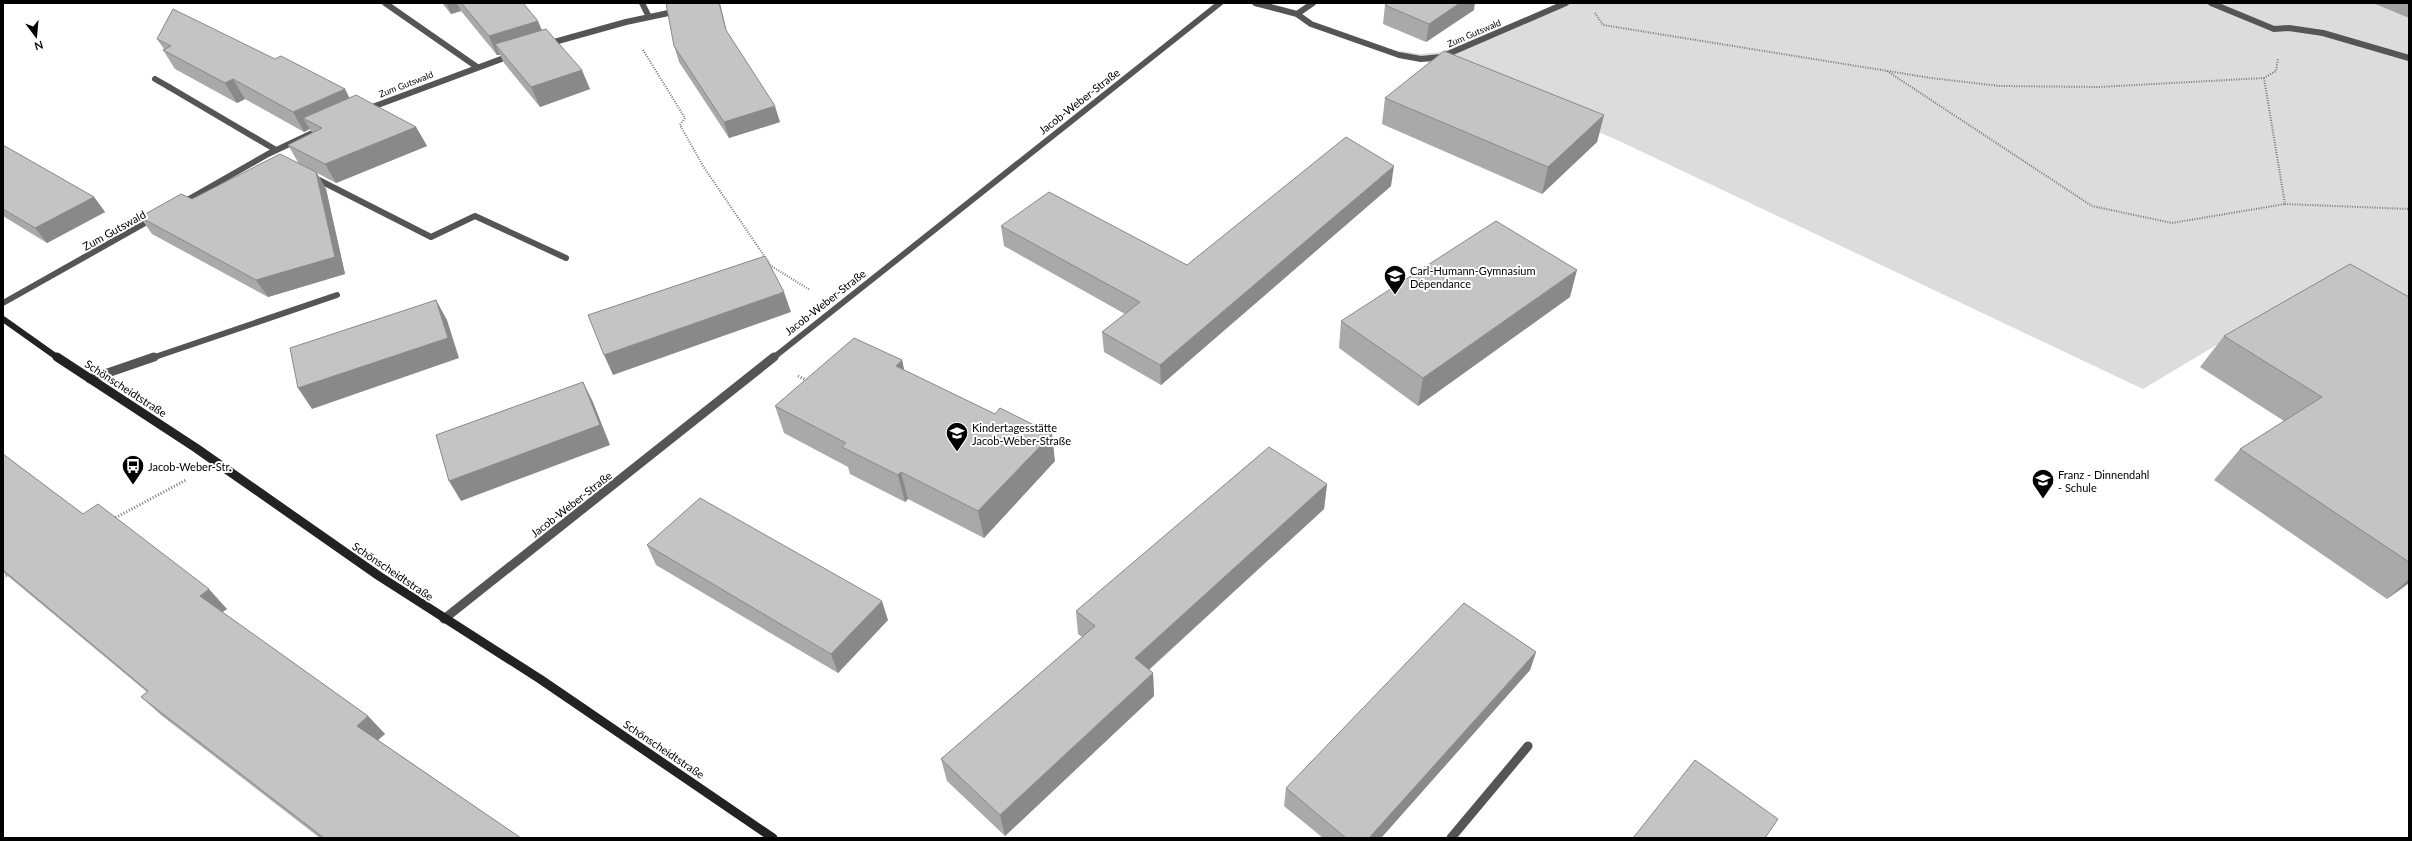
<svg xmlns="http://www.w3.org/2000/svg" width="2412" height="841" font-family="Lato,sans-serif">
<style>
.green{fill:#dcdcdc}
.water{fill:#a3a3a3}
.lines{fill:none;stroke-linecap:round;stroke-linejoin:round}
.path-far1{stroke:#777;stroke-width:2;stroke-dasharray:1 1.5;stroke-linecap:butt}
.path{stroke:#777;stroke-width:3;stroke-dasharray:1 2;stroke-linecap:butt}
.service-far1{stroke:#555;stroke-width:6}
.service{stroke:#555;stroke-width:9}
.minor-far1{stroke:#555;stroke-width:6}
.minor{stroke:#555;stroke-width:9}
.secondary-far1{stroke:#222;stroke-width:6}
.secondary{stroke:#222;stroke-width:9}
.wall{fill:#a9a9a9}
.shaded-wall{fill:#898989}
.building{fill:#c4c4c4;stroke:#898989}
.labels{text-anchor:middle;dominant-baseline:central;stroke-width:4;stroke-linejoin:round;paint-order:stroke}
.far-street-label{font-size:9px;fill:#000;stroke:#fff}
.street-label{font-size:11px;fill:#000;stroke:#fff}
.poi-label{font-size:11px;fill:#000;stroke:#fff;text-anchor:start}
</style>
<rect width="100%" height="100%" fill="#fff"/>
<!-- green -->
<path class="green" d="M1562,3h847v326l-87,-47 -179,107 -528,-250 -219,-89 24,4 21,-2z"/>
<!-- water -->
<path class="water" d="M2373,3h36v15z"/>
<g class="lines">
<!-- path-far1 -->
<path class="path-far1" d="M1595,13l8,12 328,53 69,8 99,1 165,-9 12,-7 2,-12
M643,50l42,68 -5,7 23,41 68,100 39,24
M1887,71l205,135 80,17 113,-19
M2264,78l21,126 124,5"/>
<!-- path -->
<path class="path" d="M798,376l10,5
M113,519l73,-39
M3,577l7,-3"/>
<!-- service-far1 -->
<path class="service-far1" d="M2211,3l63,26 15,-1 34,5 86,25
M155,79l14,8
M311,176l120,61 44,-21 91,42
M152,358l185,-63"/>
<!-- service -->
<path class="service" d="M90,379l64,-22
M1451,838l77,-92"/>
<!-- minor-far1 -->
<path class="minor-far1" d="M385,3l92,64
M642,3l7,14
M1255,3l42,11 14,10 88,31 22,4 20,-2 125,-54
M1297,14l16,-11
M547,44l79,-22 52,-11
M169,87l107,63
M367,109l145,-54
M182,203l86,-49 53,-25
M3,303l151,-85
M773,358l447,-355"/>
<!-- minor -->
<path class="minor" d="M444,619l330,-262"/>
<!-- secondary-far1 -->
<path class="secondary-far1" d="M3,319l55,39"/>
<!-- secondary -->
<path class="secondary" d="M57,357l139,91 183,128 161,103 233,159"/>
</g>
<!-- wall -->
<path class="wall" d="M442,3h81l19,27 48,59 -50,18 -36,-44 -4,-8h-3l-36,-44 -10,3z
M1385,5l89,5 -48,32 -43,-18z
M727,32l53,90 -51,16 -50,-76 -5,-16z
M157,39l118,20 70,30 4,9 67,29 11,19 -91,37 -19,-10 9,16 19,85 -77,23 -116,-63 -12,-17 159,-53 -11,-19 24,-12 -2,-4 -6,3 -59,-33 -8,4 -62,-34 -12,-19 1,-1z
M1385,98l219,17 -7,27 -55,52 -160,-70z
M3,145l91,52 11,15 -58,31 -44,-27z
M1391,186l-230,199 -57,-33 -2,-20 23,-18 -121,-68 -3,-20 186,39z
M1570,297l-152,109 -79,-58 2,-27z
M2409,297v286l-22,16 -173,-119 26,-31 44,-28 -84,-54 24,-31z
M902,360l2,10 151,91 -71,77 -76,-39 -3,3 -55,-28 -2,-7 -64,-34 -9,-27z
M3,454l80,60 144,95 -5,3 146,104 17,18 -7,6 143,98h-201l-159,-123 -20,-18 6,-5 -144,-120z
M1327,484l-3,25 -175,161 4,3 1,23 -149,140 -58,-55 -6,-22 141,-122 -4,-3 -2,-23z
M647,545l241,75 -50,53 -182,-108z
M1536,652l-6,18 -149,168h-58l-39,-32 2,-18z"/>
<!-- shaded-wall -->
<path class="shaded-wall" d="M446,3h11l4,8 -10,3z
M719,3h1l10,42 -4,-15z
M1460,3h15l-1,7 -48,32 3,-18z
M538,21l8,19 -51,4 5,11h-3l-8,-19z
M582,70l8,19 -50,18 -9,-20z
M233,79l12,20 -8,4 -12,-20z
M345,89l10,20 -52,9 7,11 -6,3 -11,-20z
M775,106l5,16 -51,16 -5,-16z
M1604,115l-7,27 -55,52 6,-27z
M416,127l11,19 -91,37 -11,-19z
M1394,166l-3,20 -230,199 -1,-20z
M316,172l10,17 19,85 -77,23 -12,-17z
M94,197l11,15 -58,31 -12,-15z
M1577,270l-7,27 -152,109 5,-28z
M784,292l7,20 -178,63 -9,-20z
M436,300l11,20 12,38 -147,51 -14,-21z
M902,360l6,27 -12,-21z
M583,382l10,20 17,43 -149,56 -12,-20z
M1052,434l3,27 -71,77 -6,-27z
M901,472l7,27 -3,3 -7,-27z
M1327,484l-3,25 -188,172 -1,-23z
M2409,579v4l-22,16z
M209,589l18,20 -9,6 -18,-19z
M882,601l6,19 -50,53 -7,-19z
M1536,652l-6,18 -149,168h-12z
M1153,673l1,23 -149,140 -5,-21z
M368,716l17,18 -12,10 -16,-18z"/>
<!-- building -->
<path class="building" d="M461,3h62l15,18 -49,15z
M666,3h53l7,27 49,76 -51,16 -50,-76z
M1388,3h72l-31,21 -44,-19z
M173,9l102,50 6,-3 64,33 -52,23 -60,-33 -8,4 -62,-33 8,-4 -14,-7z
M546,29l36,41 -51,17 -36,-43z
M1444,51l160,64 -56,52 -163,-69z
M356,95l60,32 -91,37 -37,-19 34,-17 -19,-10z
M1346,137l48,29 -234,199 -58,-33 38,-30 -139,-76 48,-34 138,73z
M3,145l91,52 -59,31 -32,-19z
M280,154l36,18 19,85 -79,23 -116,-63 41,-23 11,5z
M1496,221l81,49 -154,108 -82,-57z
M765,256l19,36 -180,63 -16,-40z
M2350,264l59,33v265l-169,-113 82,-52 -98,-61z
M436,300l12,38 -150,50 -8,-40z
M854,338l48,22 -6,6 99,48 5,-6 52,26 -74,77 -77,-39 -3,3 -56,-28 4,-4 -71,-37z
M583,382l17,43 -151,56 -13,-46z
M1269,447l58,37 -192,174 18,15 -153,142 -59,-56 154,-133 -19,-15z
M3,454l80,60 15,-10 111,85 -9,7 168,120 -11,10 164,112h-197l-183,-141 7,-6 -145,-121z
M700,498l182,103 -51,53 -184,-109z
M1464,603l72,49 -167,186h-23l-60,-50z
M1695,760l83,59 -13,19h-132z"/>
<!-- icons -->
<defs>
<g id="school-pin" transform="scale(1.15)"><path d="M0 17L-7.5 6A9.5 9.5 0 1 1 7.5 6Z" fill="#000" stroke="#fff"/><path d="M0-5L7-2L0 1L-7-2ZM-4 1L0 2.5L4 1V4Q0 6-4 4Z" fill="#fff"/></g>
<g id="bus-pin" transform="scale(1.15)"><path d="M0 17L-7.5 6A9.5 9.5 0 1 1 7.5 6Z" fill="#000" stroke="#fff"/><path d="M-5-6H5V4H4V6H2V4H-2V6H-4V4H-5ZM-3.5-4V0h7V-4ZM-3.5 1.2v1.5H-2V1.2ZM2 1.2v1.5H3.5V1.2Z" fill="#fff"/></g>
</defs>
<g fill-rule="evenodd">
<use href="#school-pin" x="1395" y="276"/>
<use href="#school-pin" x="957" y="433"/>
<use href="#bus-pin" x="133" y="466"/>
<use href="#school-pin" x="2043" y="480"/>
</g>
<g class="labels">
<!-- far-street labels -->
<g class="far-street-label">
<text transform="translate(1474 33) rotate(-23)">Zum Gutswald</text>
<text transform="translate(406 84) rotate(-21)">Zum Gutswald</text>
</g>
<!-- street labels -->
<g class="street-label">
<text transform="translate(1079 101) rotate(-38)">Jacob-Weber-Straße</text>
<text transform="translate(114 230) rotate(-29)">Zum Gutswald</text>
<text transform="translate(825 302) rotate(-38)">Jacob-Weber-Straße</text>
<text transform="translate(126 388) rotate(33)">Schönscheidtstraße</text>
<text transform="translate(571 504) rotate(-38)">Jacob-Weber-Straße</text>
<text transform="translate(393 571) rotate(34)">Schönscheidtstraße</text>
<text transform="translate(664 749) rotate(34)">Schönscheidtstraße</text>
</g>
<!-- poi labels -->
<g class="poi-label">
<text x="1410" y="270">Carl-Humann-Gymnasium<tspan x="1410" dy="13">Dépendance</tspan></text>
<text x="972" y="427">Kindertagesstätte<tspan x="972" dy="13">Jacob-Weber-Straße</tspan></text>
<text x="148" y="466">Jacob-Weber-Str.</text>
<text x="2058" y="474">Franz - Dinnendahl<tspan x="2058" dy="13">- Schule</tspan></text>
</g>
</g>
<!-- border -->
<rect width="2412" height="841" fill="none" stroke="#000000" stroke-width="8"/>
<!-- north arrow -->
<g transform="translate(36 36) rotate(164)" stroke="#ffffff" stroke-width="3" paint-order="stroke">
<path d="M0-3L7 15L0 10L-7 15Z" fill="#000000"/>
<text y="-6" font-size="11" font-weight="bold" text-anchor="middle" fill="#000000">N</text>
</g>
</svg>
